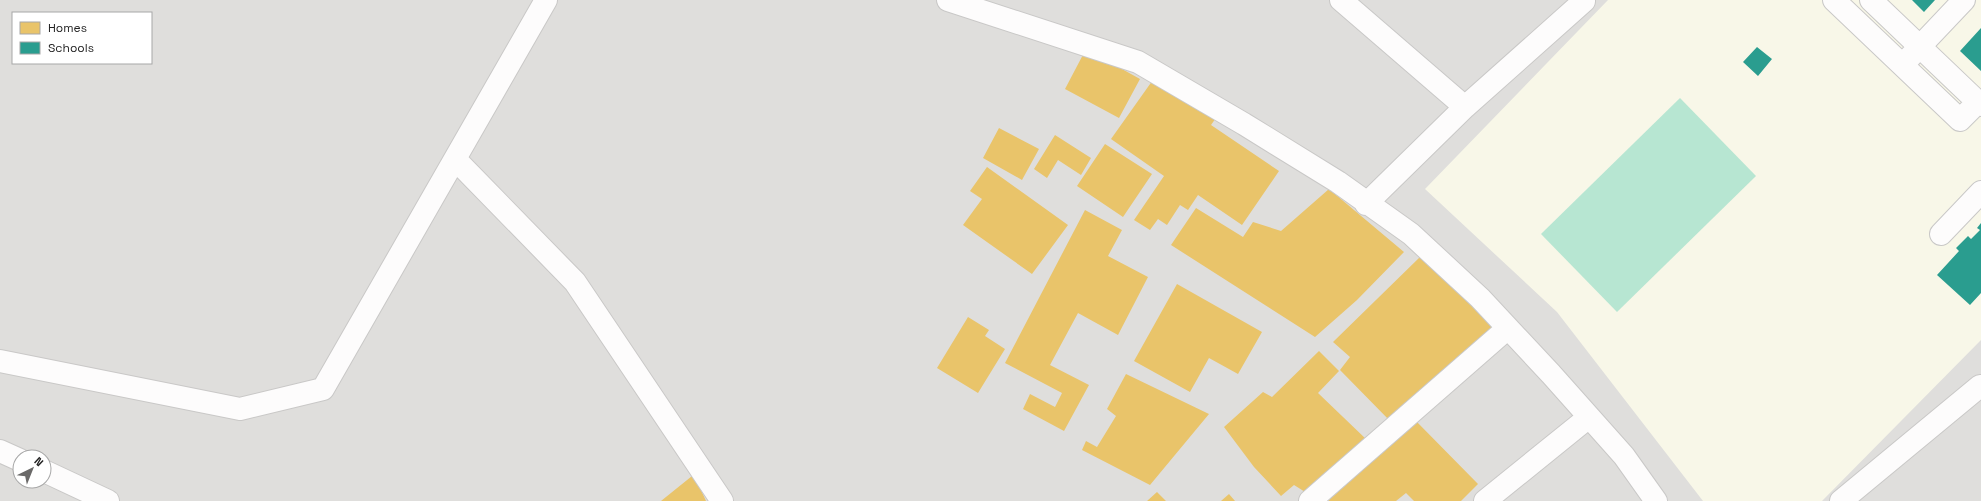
<svg xmlns="http://www.w3.org/2000/svg" width="1981" height="501" font-family="'Space Grotesk',sans-serif">
<style>
.residential{fill:#dfdedc;fill-rule:evenodd}
.education{fill:#f8f7e8}
.pitch{fill:#b7e6d2}
.homes{fill:#e9c46a}
.schools{fill:#2a9d8f}
.lines{fill:none;stroke-linecap:round;stroke-linejoin:round}
.street-casing{stroke:#c9c8c7;stroke-width:24}
.street{stroke:#fdfcfc;stroke-width:22}
</style>
<rect width="100%" height="100%" fill="#f0eeeb"/>
<!-- residential -->
<path class="residential" d="M0,0h1981v501h-1981zM13,13h138v50h-138zM20,457h24v24h-24z"/>
<!-- education -->
<path class="education" d="M1608,0h373v340l-159,161h-119l-146,-189 -132,-123z"/>
<!-- pitch -->
<path class="pitch" d="M1680,98l76,78 -139,136 -76,-78z"/>
<!-- homes -->
<path class="homes" d="M1086,49l54,30 -21,39 -54,-29z
M1155,77l63,38 -7,10 68,46 -37,54 -44,-30 -10,15 -8,-5 -13,20 -9,-6 -8,11 -16,-10 30,-44 -53,-37z
M999,128l40,21 -17,31 -39,-22z
M1055,135l36,23 -10,17 -23,-15 -11,18 -13,-9z
M1105,144l47,30 -29,43 -46,-31z
M987,167l81,58 -36,49 -69,-49 19,-26 -12,-8z
M1329,189l75,63 -47,48 -42,37 -144,-92 25,-37 47,29 10,-15 28,9z
M1085,210l37,20 -14,26 40,21 -30,58 -40,-22 -28,52 39,20 -25,46 -41,-22 7,-15 25,13 7,-14 -57,-30z
M1420,257l74,70 -102,96 -52,-53 10,-13 -17,-15z
M1177,284l85,48 -24,42 -29,-16 -19,34 -56,-31z
M968,317l21,13 -4,6 20,13 -27,44 -41,-25z
M1319,351l20,20 -21,22 49,47 -57,55 -16,-10 -13,11 -27,-29 -30,-40 39,-35 9,5z
M1126,374l83,40 -59,71 -68,-35 4,-9 11,6 19,-31 -9,-7z
M1416,421l62,63 -17,17h-47l-8,-8 -10,8h-68z
M697,472l10,12 -6,6 5,11h-45z
M1157,492l9,9h-19z
M1229,494l6,7h-14z"/>
<!-- schools -->
<path class="schools" d="M1912,0h23l-11,12z
M1981,28v43l-21,-20z
M1757,47l15,12 -14,17 -15,-14z
M1981,223v70l-11,12 -33,-30 22,-24 -3,-3 12,-12 3,3 9,-9 -3,-2z"/>
<g class="lines">
<!-- street casing -->
<g class="street-casing">
<path id="street" d="M948,0l190,62 106,62 94,58 73,52 69,64 71,76 73,82 32,45
M1341,0l124,107 -99,97
M1834,0l126,120 18,-18
M1871,0l110,105
M1910,57l54,-57
M1465,107l119,-106 -2,-1
M455,159l120,123 147,219
M1941,234l40,-42
M0,361l240,48 83,-20 223,-389
M0,451l20,9
M44,471l64,30
M1310,501l198,-173
M1485,501l104,-84
M1841,501l139,-115"/>
</g>
<!-- street -->
<use href="#street" class="street"/>
</g>
<!-- legend -->
<rect x="12" y="12" width="140" height="52" fill="#ffffff" stroke="#a7a7a7"/>
<rect x="20" y="22" width="20" height="12" fill="#e9c46a" stroke="#a7a7a7"/>
<text x="48" y="32" font-size="12" fill="#222222">Homes</text>
<rect x="20" y="42" width="20" height="12" fill="#2a9d8f" stroke="#a7a7a7"/>
<text x="48" y="52" font-size="12" fill="#222222">Schools</text>
<!-- north arrow -->
<g transform="translate(32 469) rotate(43)"><circle r="19" fill="#ffffff" stroke="#a7a7a7"/>
<path d="M0-3L7 15L0 10L-7 15Z" fill="#6a6968"/>
<text y="-6" font-size="11" font-weight="bold" text-anchor="middle" fill="#222222">N</text>
</g>
</svg>
